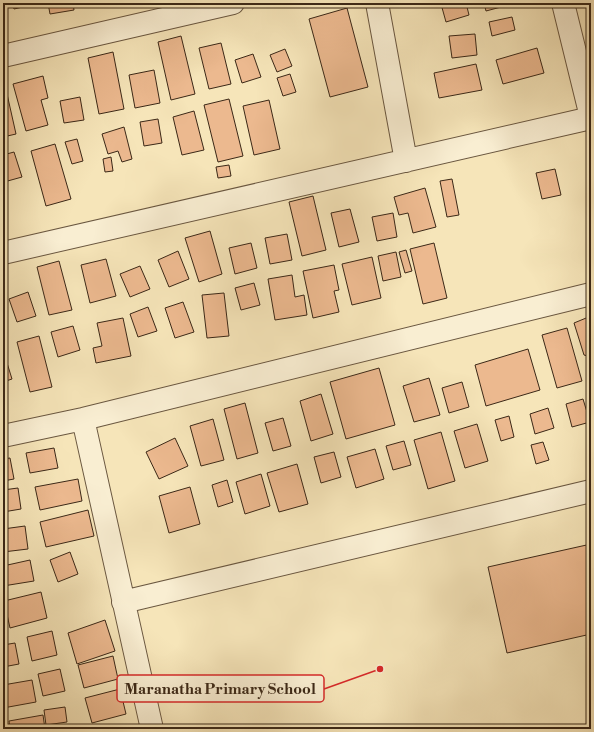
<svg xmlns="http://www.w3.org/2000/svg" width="594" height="732" font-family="'Libre Bodoni',serif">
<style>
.building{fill:#ecb98f;stroke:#3b2817}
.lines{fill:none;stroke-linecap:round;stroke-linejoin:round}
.minor-casing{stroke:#6a5740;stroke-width:24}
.minor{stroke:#f9eed2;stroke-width:22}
.leader{fill:none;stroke:#d62828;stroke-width:1.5}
.callout-dot{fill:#d62828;stroke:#f9eed2;stroke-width:1.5}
.callout{fill:#f9eed2;stroke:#d62828;stroke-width:1.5}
.callout-label{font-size:15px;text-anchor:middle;font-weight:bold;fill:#3b2817}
</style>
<rect width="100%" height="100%" fill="#f6e5b9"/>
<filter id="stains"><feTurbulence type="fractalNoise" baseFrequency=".005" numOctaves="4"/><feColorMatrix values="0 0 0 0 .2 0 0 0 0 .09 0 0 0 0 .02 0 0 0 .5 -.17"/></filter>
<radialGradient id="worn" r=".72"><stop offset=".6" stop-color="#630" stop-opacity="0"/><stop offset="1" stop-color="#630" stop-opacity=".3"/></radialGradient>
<!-- building -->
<path class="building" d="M12,3h28l-26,6z
M48,3h25l1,7 -24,4z
M444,3h22l3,12 -23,7 -5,-18z
M484,3h32l-30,8z
M347,8l21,79 -38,10 -21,-78z
M512,17l3,13 -23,6 -3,-14z
M475,34l2,21 -25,3 -3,-22z
M181,36l14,58 -24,6 -13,-58z
M221,43l10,41 -22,5 -10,-41z
M537,48l7,25 -41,11 -7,-24z
M285,49l7,17 -15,6 -7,-17z
M113,52l11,57 -25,5 -11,-56z
M253,54l8,23 -19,6 -7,-23z
M476,64l6,26 -43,8 -5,-25z
M154,70l6,33 -25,5 -6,-33z
M290,74l6,18 -13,4 -6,-18z
M43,76l5,22 -7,2 7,25 -22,6 -13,-47z
M3,85h2l11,49 -13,3z
M80,97l4,23 -20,3 -4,-22z
M229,99l14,57 -25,6 -14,-57z
M269,100l11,49 -26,6 -11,-49z
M194,111l10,39 -22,5 -9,-38z
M158,119l4,24 -18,3 -4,-24z
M124,127l8,32 -10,3 -4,-11 -10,3 -6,-20z
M77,139l6,22 -11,3 -7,-22z
M55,144l16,55 -25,7 -15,-55z
M14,152l8,25 -18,5 -1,-27z
M111,157l2,14 -8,1 -2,-13z
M229,165l2,11 -13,2 -2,-11z
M555,169l6,26 -19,4 -6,-26z
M452,179l7,36 -12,2 -7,-36z
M425,188l11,39 -23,6 -5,-20 -9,2 -5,-18z
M313,196l13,54 -24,6 -13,-54z
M350,209l9,33 -20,5 -8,-34z
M393,213l4,24 -20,4 -5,-24z
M210,231l12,43 -23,8 -14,-44z
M287,234l5,26 -22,4 -5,-26z
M251,243l6,25 -22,6 -6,-26z
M434,243l13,55 -24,6 -13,-55z
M406,250l6,21 -7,2 -6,-21z
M178,251l11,28 -20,8 -11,-27z
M396,252l5,25 -18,4 -5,-25z
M372,257l9,41 -29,7 -10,-41z
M106,259l10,37 -26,7 -9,-38z
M59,261l13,49 -23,5 -12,-48z
M334,265l5,25 -5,1 5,21 -26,6 -10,-47z
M140,266l10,23 -20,8 -10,-23z
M292,275l3,22 9,-2 3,20 -32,5 -7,-41z
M254,283l6,22 -19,5 -6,-22z
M28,292l8,24 -19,6 -8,-23z
M224,293l5,43 -22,2 -5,-43z
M183,302l11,30 -19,6 -10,-30z
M148,307l9,24 -19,6 -8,-23z
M591,316v41l-7,-2 -10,-32z
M123,318l8,38 -35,7 -3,-15 9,-2 -5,-23z
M73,326l7,24 -22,7 -7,-25z
M567,328l15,53 -25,7 -15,-53z
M39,336l13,51 -22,5 -13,-50z
M528,349l12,41 -54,16 -11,-41z
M3,350l9,29 -9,3z
M379,368l16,57 -49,14 -16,-57z
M429,378l11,37 -26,7 -11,-36z
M462,382l7,25 -20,6 -7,-25z
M321,394l12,40 -22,7 -11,-40z
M583,399l7,23 -18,5 -6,-23z
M245,403l13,50 -21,6 -13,-50z
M548,408l6,20 -19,6 -5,-20z
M509,416l5,21 -13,4 -6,-21z
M283,418l8,28 -18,5 -8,-28z
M213,419l11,41 -23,6 -11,-40z
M477,424l11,37 -23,7 -11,-37z
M441,432l14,49 -27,8 -14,-49z
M175,438l13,28 -29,13 -13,-27z
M404,441l7,24 -18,5 -7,-24z
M543,442l6,18 -13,4 -5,-19z
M54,448l4,20 -28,5 -4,-20z
M375,449l9,30 -28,9 -9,-31z
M334,452l7,25 -20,6 -7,-26z
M10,458l4,21 -11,2v-22z
M297,464l11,40 -29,8 -12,-39z
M261,474l9,32 -25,8 -9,-32z
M78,479l4,22 -42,9 -5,-23z
M227,480l6,22 -15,5 -6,-22z
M190,487l10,37 -31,9 -10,-37z
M18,488l3,21 -18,3v-22z
M88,510l6,26 -48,11 -6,-25z
M25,526l3,23 -25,3v-23z
M591,544v90l-84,19 -19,-86z
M70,552l8,22 -20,8 -8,-22z
M30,560l4,21 -31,5v-20z
M41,592l6,26 -37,10 -6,-27z
M105,620l10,31 -38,13 -9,-31z
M52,631l5,24 -25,6 -5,-24z
M15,643l4,21 -16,3v-22z
M113,656l5,23 -34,9 -6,-23z
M60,669l5,22 -22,5 -5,-22z
M32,680l4,22 -33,6v-23z
M120,689l6,25 -34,9 -7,-25z
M65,707l2,15 -21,3 -2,-15z
M43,715l2,14h-35l-1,-8z"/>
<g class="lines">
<!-- minor casing -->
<g class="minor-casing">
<path id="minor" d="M377,3l29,158
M563,3l28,114
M3,56l230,-53
M3,253l588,-135
M83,419l69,310
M3,436l80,-17 508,-125
M123,602l468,-111"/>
</g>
<!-- minor -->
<use href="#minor" class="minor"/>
</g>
<!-- callouts -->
<path class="leader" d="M380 669L324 689"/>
<circle class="callout-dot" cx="380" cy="669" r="4"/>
<rect class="callout" x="117" y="675" width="207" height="27" rx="4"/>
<g class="callout-label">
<text x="220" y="694">Maranatha Primary School</text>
</g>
<!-- margin -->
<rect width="594" height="732" fill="none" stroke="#f6e5b9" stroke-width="16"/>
<rect x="4" y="4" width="586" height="724" fill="none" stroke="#3b2817" stroke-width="2"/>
<rect x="8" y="8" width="578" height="716" fill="none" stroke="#3b2817"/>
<rect width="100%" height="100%" filter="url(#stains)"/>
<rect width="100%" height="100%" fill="url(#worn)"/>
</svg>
